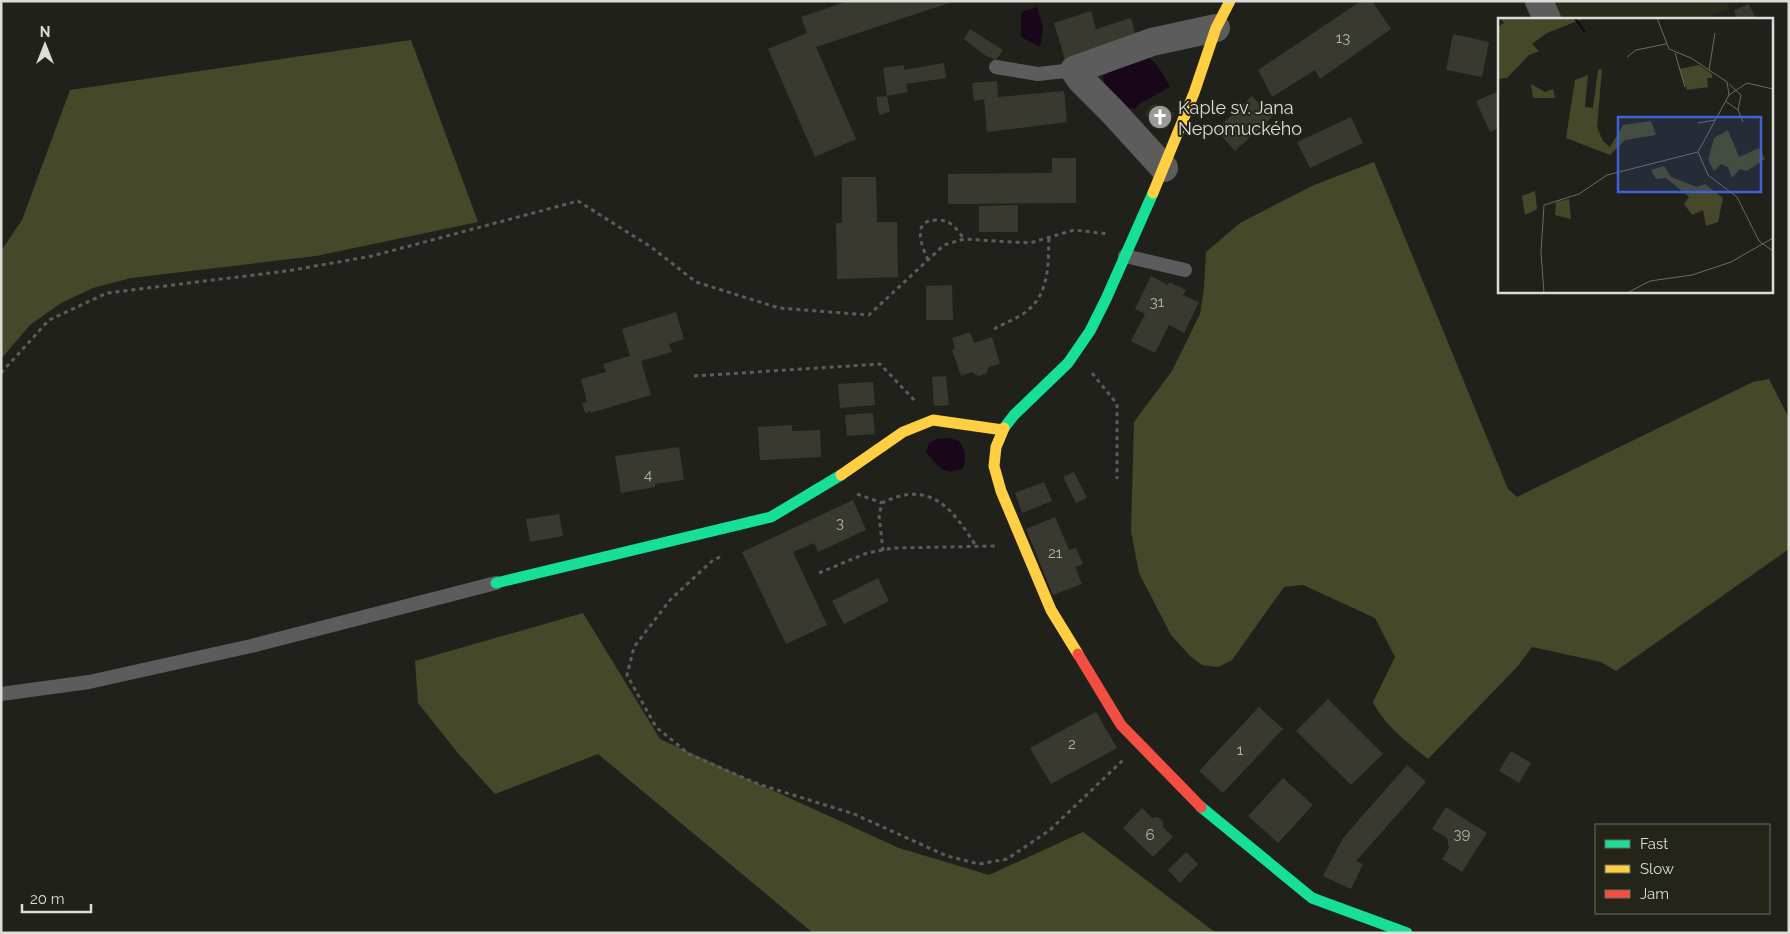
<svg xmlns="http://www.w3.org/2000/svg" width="1790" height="934" font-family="Raleway,sans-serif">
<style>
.built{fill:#2b2b1b}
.green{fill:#474829}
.water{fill:#190618}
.building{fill:#393930}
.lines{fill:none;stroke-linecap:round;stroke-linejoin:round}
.path{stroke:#5d5c5b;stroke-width:3;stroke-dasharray:4 4;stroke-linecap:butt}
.lane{stroke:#5c5c5c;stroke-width:14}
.street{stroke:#5c5c5c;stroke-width:28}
.fast{stroke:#16e098;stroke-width:11}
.slow{stroke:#ffcf43;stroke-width:11}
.jam{stroke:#f24e42;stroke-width:11}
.labels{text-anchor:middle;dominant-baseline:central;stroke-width:4;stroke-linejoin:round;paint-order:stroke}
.number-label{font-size:15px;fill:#b3b4ac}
.poi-label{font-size:18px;fill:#dcddd6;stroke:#242419;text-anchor:start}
.inset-river{fill:none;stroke:#190618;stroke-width:2.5}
.inset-road{fill:none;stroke:#6c6c66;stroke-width:1}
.view{fill:#3a63d8;fill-opacity:0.15;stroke:#3a63d8;stroke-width:2.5}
.inset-edge{fill:none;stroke:#dcddd6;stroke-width:2.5}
</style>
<rect width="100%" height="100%" fill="#21211c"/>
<!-- built -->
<path class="built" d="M1551,1h176l2,8 -29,10h-142z"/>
<!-- green -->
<path class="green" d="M411,40l67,182 -162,34 -185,22 -38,10 -32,15 -31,22 -29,34v-108l21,-31 48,-130z
M1374,162l134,327 9,8 236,-115 16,-3 20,39v131l-173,122 -15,-9 -69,-15 -15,20 -89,92c-21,-17 -43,-33 -55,-57l22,-45 -20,-39 -72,-33 -19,2 -52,73 -14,7 -16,-2 -12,-9 -19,-21 -32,-62 -8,-42 3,-109 38,-51 28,-57 4,-26 2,-36 34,-29 74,-38z
M583,613l77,126 239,109 90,27 94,-43 133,101h-403l-215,-179 -103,40 -38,-42 -39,-49 -3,-42z"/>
<!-- water -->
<path class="water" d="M1037,7l6,19 -3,21 -19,-10v-25z
M1147,57c12,6 16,19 23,30l-31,17 -4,5c-16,-2 -30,-17 -32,-33l10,-6z
M951,438l9,4c5,9 7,15 3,26 -19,9 -24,-1 -37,-16l3,-9 8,-4z"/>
<!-- building -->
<path class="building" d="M848,1l104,1 -136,45 40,92 -41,18 -47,-108 39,-16 -6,-16z
M1361,1h11l19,28 -71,50 -5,-9 -43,27 -14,-27z
M1749,4l6,13 -6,2h-12l-3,-9z
M1091,11l5,18 35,-11 5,19 -71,23 -11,-37z
M970,29l33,21 -7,10 -10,-4 -22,-17z
M1453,34l36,8 -7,35 -36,-7z
M944,63l2,15 -40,6 2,8 -21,4 -4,-28 21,-3v5z
M997,81l1,16 66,-6 3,31 -80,10 -3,-33 -10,2 -2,-18z
M1499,91v37l-9,4 -14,-31z
M887,96l3,16 -11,3 -3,-18z
M1252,96l20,21 -37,34 -19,-21z
M1156,104l18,9 -8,16 -18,-10 -2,-5 5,-8z
M1351,117l12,26 -53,25 -13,-26z
M1052,158h24v45l-128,1v-30l104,-1z
M842,177h34l1,45h20l1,55 -61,2 -1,-56h6z
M1018,205v27h-39v-26z
M1151,276l17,9 1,-3 17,8 -3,5 16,7 -15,31 -15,-8 -14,28 -24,-12 14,-27 -10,-5z
M952,285l1,35h-27v-34z
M676,312l8,27 -15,5 3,8 -31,9 10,34 -61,18v-2l-5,2 -3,-10 5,-1 -6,-23 25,-7 -3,-8 27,-8 -8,-27z
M970,332l4,11 18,-6 8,27 -11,3 -3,7 -8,2 -6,-4 -11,4 -9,-26 3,-1 -3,-11z
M946,376l3,29 -15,1 -2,-29z
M873,382l2,23 -35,3 -2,-24z
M873,413l2,21 -28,2 -2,-21z
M792,425v6l28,-1 1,27 -61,3 -2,-33z
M679,447l5,33 -29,4v3l-34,6 -6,-37z
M1074,472l13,26 -11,5 -13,-26z
M1044,482l8,19 -30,12 -7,-20z
M853,500l13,30 -48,22 -4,-9 -21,9 34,73 -41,19 -44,-92z
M559,514l4,22 -33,6 -4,-23z
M1055,517l14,33 7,-2 7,16 -8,3 7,17 -29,11 -27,-66z
M878,578l11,23 -45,23 -12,-23z
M1328,699l55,55 -32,31 -55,-54z
M1259,707l24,22 -60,64 -24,-22z
M1096,712l21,36 -66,36 -21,-36z
M1511,751l20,12 -12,20 -20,-12z
M1407,765l19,17 -70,79 7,3 -12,25 -28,-13 20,-38z
M1283,778l30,27 -35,38 -30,-27z
M1446,807l41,26 -25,39 -20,-13 7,-11 -2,-10 -15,-9z
M1142,808l10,10 6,-1 5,5v5l10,10 -20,20 -30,-29z
M1186,852l12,12 -18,19 -12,-13z"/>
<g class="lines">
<!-- path -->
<path class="path" d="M928,260c-6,-13 -17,-40 8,-40 6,0 11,1 15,4 5,3 9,10 13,15
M994,329c11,-6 25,-11 34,-19 22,-18 20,-48 21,-73
M1,373l48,-53 58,-27 180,-22 85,-15 206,-55 73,46 45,35 83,26 90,7 75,-70 20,-6 66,4 44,-13 35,4
M1092,373l25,31v75
M694,376l186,-12 35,37
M857,494l25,9
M883,551l-4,-36 3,-12c48,-24 70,5 94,43
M720,557l-7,3 -43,40 -36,47 -7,28 29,52 33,27 69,30 96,30 93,42 32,8 28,-5 43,-29 73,-70
M819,573l48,-20 26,-5 104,-2"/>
<!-- lane -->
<path class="lane" d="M996,67l42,7 36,-4
M1125,256l60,14
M1,694l88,-12 162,-36 245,-63"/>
<!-- street -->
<path class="street" d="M1539,1l8,18
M1164,168l-52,-57 -31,-31 -7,-10 78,-28 64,-14"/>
<!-- fast -->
<path class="fast" d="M1004,428l10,-13 54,-52 22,-32 16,-32 47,-106
M496,583l275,-66 70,-42
M1201,807l111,91 95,35"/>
<!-- slow -->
<path class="slow" d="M1153,193l41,-100 22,-65 14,-27
M1004,428l-8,19 -2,19 7,25 50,119 27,44
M841,475l62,-43 30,-12 70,10"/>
<!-- jam -->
<path class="jam" d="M1078,654l43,71 80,82"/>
</g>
<!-- icons -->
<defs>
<g id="church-disc" transform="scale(1.25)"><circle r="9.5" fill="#9b9b95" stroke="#242419"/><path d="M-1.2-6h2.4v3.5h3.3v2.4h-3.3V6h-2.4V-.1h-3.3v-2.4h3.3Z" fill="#fff"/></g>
</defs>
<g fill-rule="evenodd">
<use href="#church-disc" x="1160" y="117"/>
</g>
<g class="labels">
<!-- number labels -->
<g class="number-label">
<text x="1343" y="38">13</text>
<text x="1157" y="302">31</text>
<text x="648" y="475">4</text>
<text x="840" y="523">3</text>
<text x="1055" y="553">21</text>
<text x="1072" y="744">2</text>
<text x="1240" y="750">1</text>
<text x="1462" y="834">39</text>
<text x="1150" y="835">6</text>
</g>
<!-- poi labels -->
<g class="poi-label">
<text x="1178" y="107">Kaple sv. Jana<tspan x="1178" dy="21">Nepomuckého</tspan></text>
</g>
</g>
<!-- overview -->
<g transform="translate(1498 18)">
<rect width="275" height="275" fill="#21211c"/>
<path d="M2,0h85l-38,15 -15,11 7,7 -10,4 -22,23 -9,1v-52l6,-4zM201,47l13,9v4h-5l1,9 -21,3 -8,-21zM104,51l-5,58 6,14 7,6 13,-22 28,-4 5,14 -31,5 -15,15 -44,-17 9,-58 13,-5 -3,32 8,1 5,-38zM230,112l11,27 20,-9 6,11 -18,12 -7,-2 -8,9 -4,-11 -7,-3 -7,7 -6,-11 6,-22zM166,148l7,11 26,10 8,-3 18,14 -5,24 -12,4 -3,-16 -11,5 -8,-11 5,-7 -23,-19 -10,1 -5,-9zM37,173l2,18 -12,6 -3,-19z" fill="#474829"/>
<path d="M33,66l14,8 8,-3 2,9h-22zM71,181l2,20 -16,-4 1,-13z" fill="#464726"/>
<path class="inset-river" d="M77,0l10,14"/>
<path class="inset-road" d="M177,35l10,34M129,39l9,-7 30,-6M211,52l6,-37M231,66l12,11 -3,15M231,77l18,-12 26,6M227,83l13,9 5,12M200,105l17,-3M200,134l10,23 29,22 22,44 14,10M46,275l-3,-41 3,-47 35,-11 28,-19 91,-23 31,-57 -2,-13 -36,-24 -22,-9 -12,-31M129,275l23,-12 42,-6 39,-13 42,-24"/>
<path class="view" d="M120,99h143v75h-143z"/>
<rect width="275" height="275" class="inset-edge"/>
</g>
<!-- border -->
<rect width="1790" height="934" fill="none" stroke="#dcddd6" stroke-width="5"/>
<!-- legend -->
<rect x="1595" y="824" width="175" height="90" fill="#242419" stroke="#6e6e65"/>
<rect x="1605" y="840" width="25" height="8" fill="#16e098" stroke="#6e6e65"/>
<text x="1640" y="849" font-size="15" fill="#dcddd6">Fast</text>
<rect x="1605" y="865" width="25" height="8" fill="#ffcf43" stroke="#6e6e65"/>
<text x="1640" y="874" font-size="15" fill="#dcddd6">Slow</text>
<rect x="1605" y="890" width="25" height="8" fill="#f24e42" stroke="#6e6e65"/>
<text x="1640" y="899" font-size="15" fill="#dcddd6">Jam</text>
<!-- north arrow -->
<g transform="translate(45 45)" stroke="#242419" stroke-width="4" paint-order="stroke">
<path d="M0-4L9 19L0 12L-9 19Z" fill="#dcddd6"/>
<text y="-8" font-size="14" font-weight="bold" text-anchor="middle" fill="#dcddd6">N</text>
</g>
<!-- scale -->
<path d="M22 904v8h69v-8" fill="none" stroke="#dcddd6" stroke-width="2.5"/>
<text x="30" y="904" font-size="15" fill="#dcddd6" stroke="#242419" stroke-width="4" paint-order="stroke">20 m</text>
</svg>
